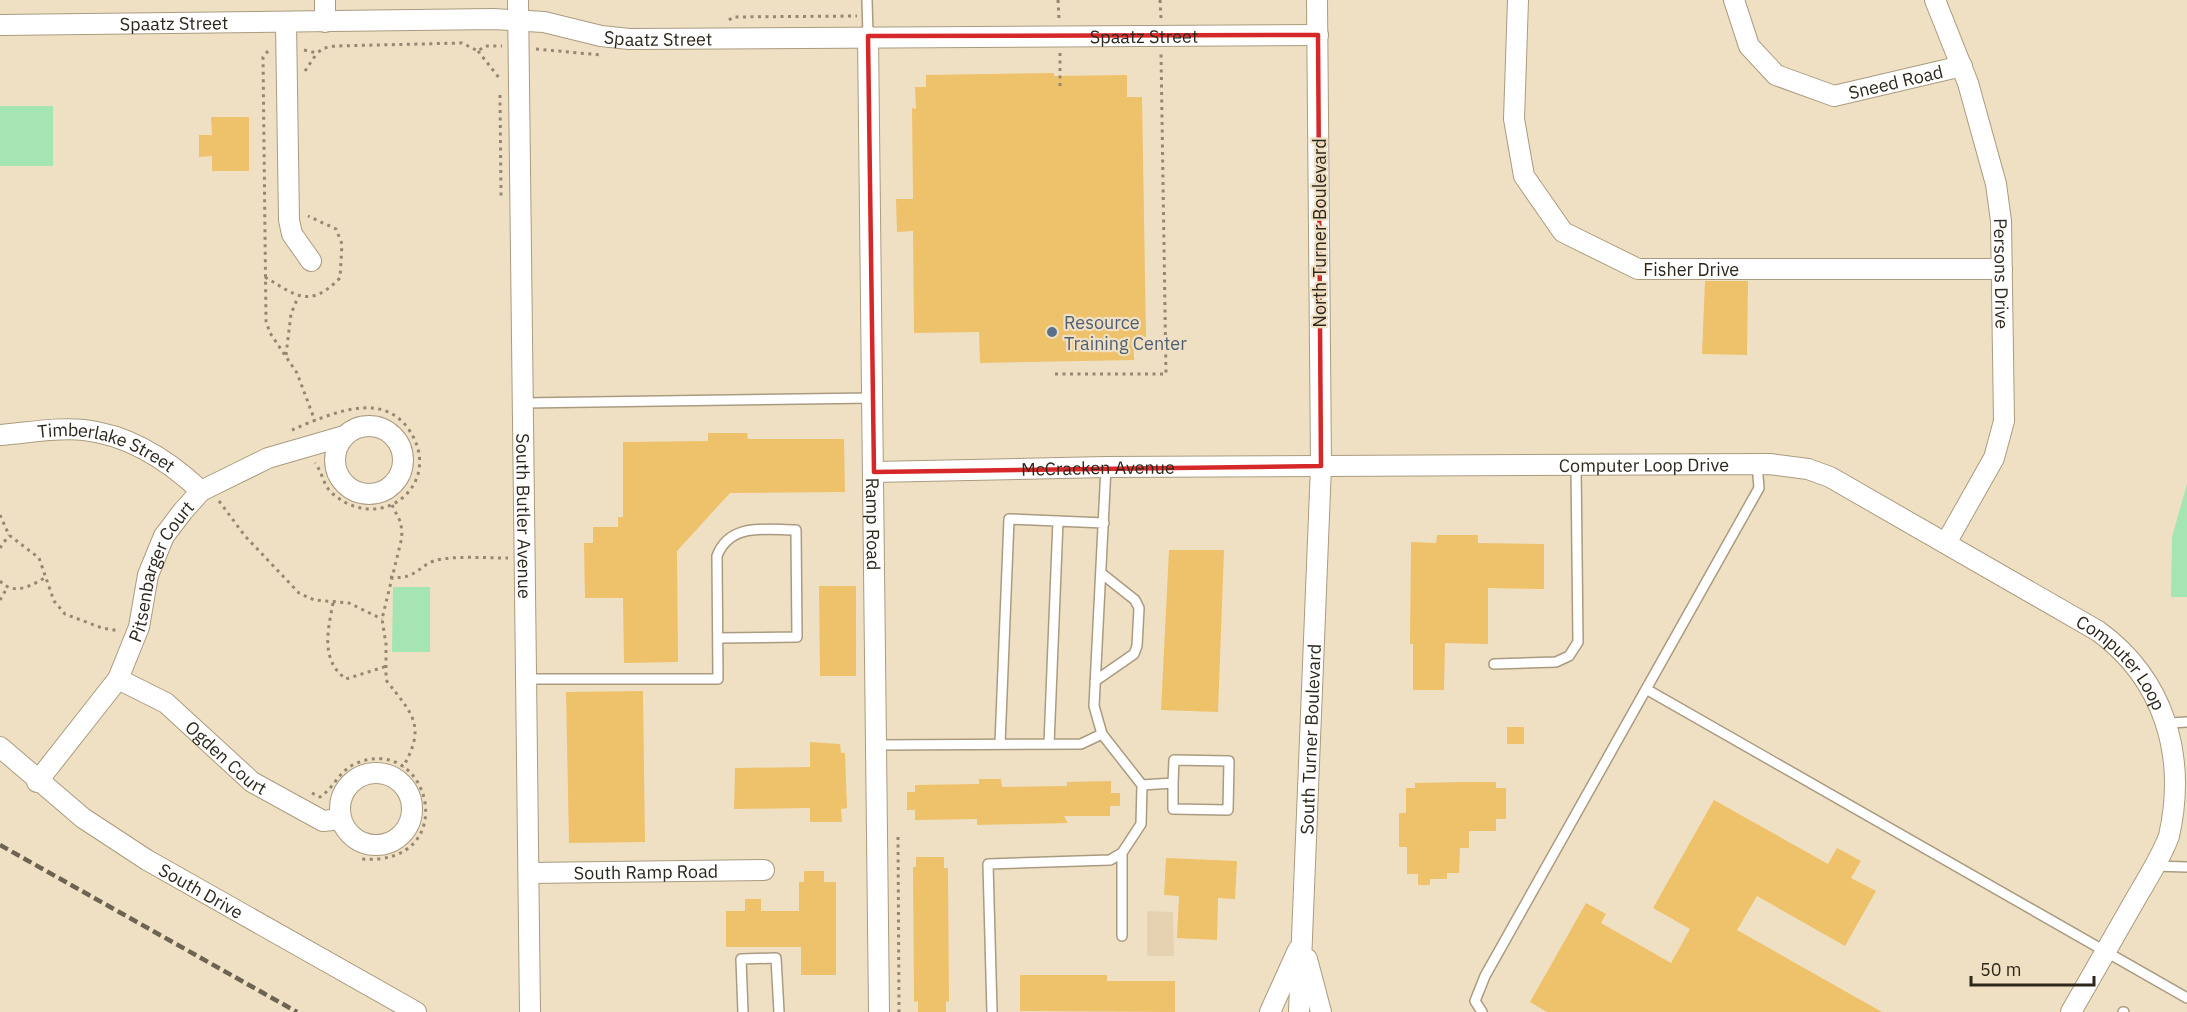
<svg xmlns="http://www.w3.org/2000/svg" width="2187" height="1012" font-family="'IBM Plex Sans',sans-serif">
<style>
.built{fill:#e6d2b0}
.green{fill:#a5e4b3}
.building{fill:#eec16b}
.lines{fill:none;stroke-linecap:round;stroke-linejoin:round}
.lane-casing{stroke:#aa9b80;stroke-width:12}
.street-casing{stroke:#aa9b80;stroke-width:22}
.path{stroke:#948874;stroke-width:3;stroke-dasharray:3 4.5;stroke-linecap:butt}
.lane{stroke:#fff;stroke-width:9}
.street{stroke:#fff;stroke-width:20}
.rail{stroke:#6c6352;stroke-width:4.5;stroke-dasharray:9 4.5;stroke-linecap:butt}
.marked{fill:none;stroke:#d62828;stroke-width:4.5;stroke-linejoin:round}
.service-dot{fill:#5c6f8a;stroke:#f0e0c3;stroke-width:2}
.labels{text-anchor:middle;dominant-baseline:central;stroke-width:4.5;stroke-linejoin:round;paint-order:stroke}
.street-label{font-size:18px;fill:#2d271c;stroke:#f0e0c3}
.service-label{font-size:18px;fill:#4e5e75;stroke:#f0e0c3;text-anchor:start}
</style>
<rect width="100%" height="100%" fill="#f0e0c3"/>
<!-- built -->
<path class="built" d="M1147,911l26,1 1,44h-27z"/>
<!-- green -->
<path class="green" d="M0,106h53v60h-53z
M2187,484v113h-16l1,-60z
M393,587h37v65h-38z"/>
<!-- building -->
<path class="building" d="M1054,73v3l73,-1v22h15l4,240h-13l1,23 -154,3 -1,-31 -65,1 -1,-102 -16,1 -1,-33h17l-1,-91 4,1 -1,-22h11v-12z
M211,117h38v54h-37v-15l-13,1v-22h13z
M1705,281h43l-1,74 -45,-1z
M708,433h39l1,6h96l1,53 -115,1 -53,58 1,111 -54,1 -1,-65h-38l-1,-55h9v-16h25v-10h5v-75l85,-1z
M1437,535h41v8l66,1v45l-56,-1v56l-43,-1 -1,47h-31v-46h-3l1,-102 25,1z
M1169,550h55l-6,162 -57,-2z
M819,586h37v90h-36z
M643,691l2,151 -76,1 -3,-151z
M1507,727h17v17h-17z
M810,742l30,2 1,9h4l2,55 -6,1 1,13h-32v-14l-76,1 1,-41 75,-1z
M979,779h22l1,8 65,-1v-4l44,-1v12h9v13h-10v10h-46l4,7 -91,2v-6l-62,1v-10h-8v-18h8v-7l64,-1z
M1464,782h32v6h10v31h-10v12h-27v17h-9l-1,25h-12v6h-17v6h-12v-11h-11v-27h-8v-34h7v-25h9v-5z
M1714,800l114,64 9,-16 24,13 -10,17 25,13 -31,55 -88,-50 -20,34 145,82h-335l-17,-10 56,-99 20,11 -5,9 70,40 19,-34 -37,-21z
M916,857h28v11h4l1,134 -3,-1v11h-28v-11l-4,1 -1,-135h3z
M1166,858l71,3 -2,38 -17,-1 -1,42 -40,-2 2,-42 -15,-1z
M804,871h20v11h12v93h-35v-28h-75v-36h19v-12h16v12h38v-29h5z
M1020,975h87v6h68v31l-155,-1z"/>
<g class="lines">
<!-- lane casing -->
<g class="lane-casing">
<path id="lane" d="M867,0l1,36
M523,403l350,-5
M1494,664l62,-2 13,-6 9,-14 -2,-177
M526,679h192l-1,-123c13,-34 49,-26 79,-26l1,107 -79,1
M1095,681l39,-27 3,-8 2,-38 -4,-8 -34,-27
M1646,689l541,309
M2171,723l16,-1
M1000,744l9,-225 95,4
M1049,744l9,-223
M877,745l204,-1 21,-10
M1142,785l31,-2v26l55,1 1,-49 -55,-1 -1,23
M1122,853v83
M2154,866l33,1
M743,1012l-2,-53 35,-1 3,54
M992,1012l-4,-148 122,-4 12,-7 19,-29 1,-39 -40,-51 -8,-28 12,-239
M1482,1012l-7,-11 10,-25 274,-488 -2,-24
M2123,1012h1"/>
</g>
<!-- street casing -->
<g class="street-casing">
<g id="street">
<path d="M325,0v22"/>
<path id="s1" d="M518,0l12,1012"/>
<path id="s2" d="M1518,0l-4,119 10,57 39,56 75,37h364"/>
<path id="s3" d="M1734,0l15,46 27,29 58,21 128,-30"/>
<path id="s4" d="M1935,0l33,83 28,101 5,37 3,200 -10,37 -48,85"/>
<path d="M286,23l3,197 3,14 19,27"/>
<path id="s5" d="M0,25l493,-6 51,3 57,14 28,3 689,-4"/>
<path id="s6" d="M868,36l11,976"/>
<circle cx="369" cy="460" r="34"/>
<path id="s7" d="M0,435c27,-2 56,-8 84,-5 46,5 84,30 117,61"/>
<path id="s8" d="M874,472l232,-5 664,-3 38,5 22,8 268,154c66,48 89,124 71,205 -8,22 -22,43 -34,64 -22,38 -43,75 -64,112"/>
<path id="s9" d="M118,679l48,24 86,79 71,39 18,-2"/>
<path id="s10" d="M0,747l83,71 64,42 269,152"/>
<circle cx="376" cy="809" r="36"/>
<path id="s11" d="M37,782l81,-103 21,-52 9,-52 16,-39 19,-25 18,-20 67,-33 76,-22"/>
<path id="s12" d="M529,873l235,-3"/>
<path d="M1307,959l14,53"/>
<path d="M1270,1012l28,-62"/>
<path id="s13" d="M1299,1012l22,-546 -4,-466"/>
</g>
</g>
<!-- path -->
<path class="path" d="M1058,0l1,19
M1160,0l1,18
M729,20l4,-3 124,-1
M536,49l65,6
M304,50l13,3 7,-5 11,-2 127,-3 16,8 7,-5h17
M268,51l-5,6 3,264 4,12 27,40 18,48
M478,51l22,28
M1060,53v33
M305,71l12,-18
M500,95l1,101
M265,277c32,19 44,32 75,1l2,-34 -6,-15 -28,-13
M286,355l5,-41 7,-17
M1055,374h111l-5,-320
M292,430c23,-10 55,-24 80,-22 14,1 27,8 35,19 40,53 -23,110 -74,67 -10,-8 -10,-21 -18,-31
M219,501l26,35 54,57 15,7 35,3 33,16
M392,505l9,18 1,14 -20,82 4,25v36c26,34 41,45 17,87
M0,515l9,20 30,23 15,43 11,13 37,14 18,3
M0,548l9,-13
M390,577c28,4 29,-15 52,-18 21,-3 44,-1 66,-1
M0,581c14,15 31,5 46,-4
M0,600l7,-12
M333,603c-5,27 -13,57 13,76l41,-13
M312,793l8,4c15,-10 19,-27 37,-34 74,-30 106,104 4,96
M898,837l1,175"/>
<!-- lane -->
<use href="#lane" class="lane"/>
<!-- street -->
<use href="#street" class="street"/>
<!-- rail -->
<path class="rail" d="M0,845l297,167"/>
</g>
<!-- marked area -->
<path class="marked" d="M1318,35l3,431 -447,6 -6,-436z"/>
<!-- markers -->
<circle class="service-dot" cx="1052" cy="332" r="6"/>
<g class="labels">
<!-- street labels -->
<g class="street-label">
<text stroke="none"><textPath href="#s5" startOffset="174">Spaatz Street</textPath></text>
<text stroke="none"><textPath href="#s5" startOffset="1146">Spaatz Street</textPath></text>
<text stroke="none"><textPath href="#s5" startOffset="660">Spaatz Street</textPath></text>
<text stroke="none"><textPath href="#s3" startOffset="213">Sneed Road</textPath></text>
<text transform="translate(1319 233) rotate(-90)">North Turner Boulevard</text>
<text stroke="none"><textPath href="#s2" startOffset="382">Fisher Drive</textPath></text>
<text stroke="none"><textPath href="#s4" startOffset="284">Persons Drive</textPath></text>
<text stroke="none"><textPath href="#s7" startOffset="110">Timberlake Street</textPath></text>
<text stroke="none"><textPath href="#s8" startOffset="770">Computer Loop Drive</textPath></text>
<text stroke="none"><textPath href="#s8" startOffset="224">McCracken Avenue</textPath></text>
<text stroke="none"><textPath href="#s1" startOffset="516">South Butler Avenue</textPath></text>
<text stroke="none"><textPath href="#s6" startOffset="488">Ramp Road</textPath></text>
<text stroke="none"><textPath href="#s11" startOffset="248">Pitsenbarger Court</textPath></text>
<text stroke="none"><textPath href="#s8" startOffset="1306">Computer Loop</textPath></text>
<text stroke="none"><textPath href="#s13" startOffset="273">South Turner Boulevard</textPath></text>
<text stroke="none"><textPath href="#s9" startOffset="135">Ogden Court</textPath></text>
<text stroke="none"><textPath href="#s12" startOffset="117">South Ramp Road</textPath></text>
<text stroke="none"><textPath href="#s10" startOffset="248">South Drive</textPath></text>
</g>
<!-- service labels -->
<g class="service-label">
<text x="1064" y="322">Resource<tspan x="1064" dy="21">Training Center</tspan></text>
</g>
</g>
<!-- scale -->
<path d="M1971 976v9h123v-9" fill="none" stroke="#2d271c" stroke-width="3"/>
<text x="1980" y="976" font-size="18" fill="#2d271c" stroke="#f0e0c3" stroke-width="4.5" paint-order="stroke">50 m</text>
</svg>
